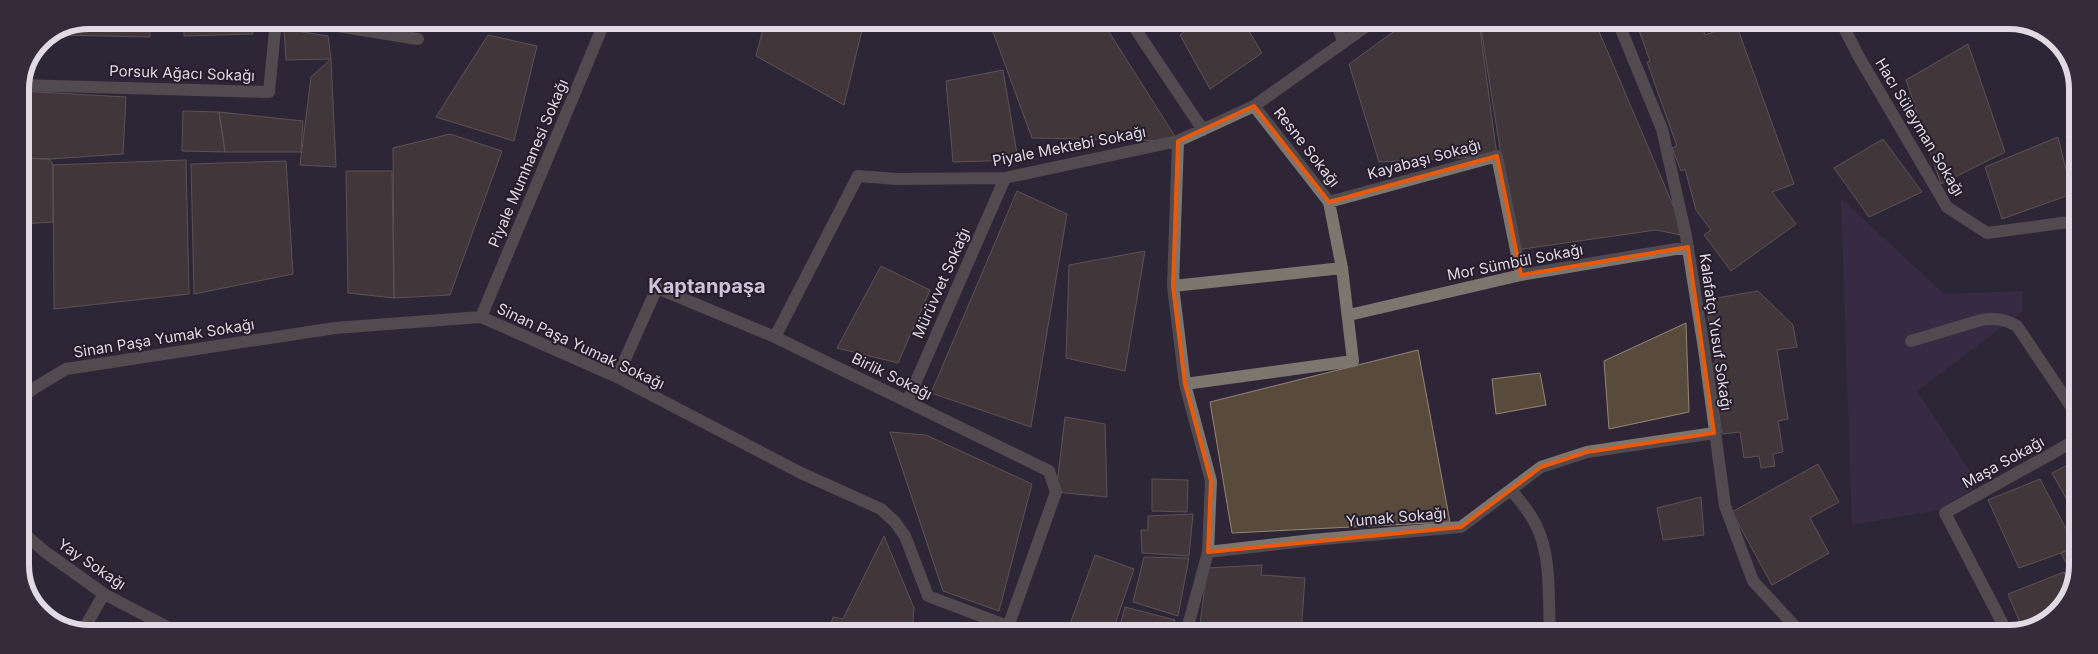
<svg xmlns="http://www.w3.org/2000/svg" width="2098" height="654" font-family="Inter,sans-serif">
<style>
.green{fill:#413150}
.building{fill:#594b3c;stroke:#958675}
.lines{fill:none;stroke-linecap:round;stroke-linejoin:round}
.minor{stroke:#7c766e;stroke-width:12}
.marked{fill:none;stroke:#e8590c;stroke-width:4;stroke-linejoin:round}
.labels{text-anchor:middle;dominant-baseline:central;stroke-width:4;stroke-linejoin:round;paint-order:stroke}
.street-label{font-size:15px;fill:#dfdae4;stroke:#251d2c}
.district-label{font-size:20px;font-weight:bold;fill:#cdc2d7;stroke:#251d2c}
.rim{fill:none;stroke:#dfdae4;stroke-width:6}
</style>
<rect width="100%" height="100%" fill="#2e2636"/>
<!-- green -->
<path class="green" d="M1841,198l103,96 78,-3 1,20 -106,80 62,94 -41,25 -86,15z"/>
<!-- building -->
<path class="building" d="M88,20h61l1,17 -92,-2v-2z
M184,20h69v14l-69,2z
M765,21h69l28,9 -18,75 -88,-49z
M989,21h113l76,120 -146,-3z
M1143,21h17l-12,9z
M1200,21h43l19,32 -52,36 -30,-54z
M1407,22h72l18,134 -118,6 -30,-98z
M1480,22h115l91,214 -30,-6 -140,20z
M1636,22h64l5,13 31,-11 58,160 -22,8 24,32 -65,47 -27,-36 7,-5 -15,-20 -11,-41 -4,2 -9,-23 5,-2 -30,-84 3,-1z
M284,29l44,7 3,23 -45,1z
M488,35l49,11 -23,95 -78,-24z
M1968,44l37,108 -64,32 -35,-104z
M331,59l5,108 -36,-2 11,-88z
M1003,70l15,90 -65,2 -7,-81z
M20,91l106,6 -3,57 -73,5 -30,-1z
M183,111l36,1 6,40 -43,-1z
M219,112l84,9 -2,31h-76z
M2078,131l-1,57 -11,-52z
M450,134l52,17 -52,144 -56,3 -1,-150z
M2058,137l14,57 -70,25 -17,-52z
M1883,139l39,53 -53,25 -35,-49z
M20,158l30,1 3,6v57l-33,2z
M186,160l3,134 -135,15 -1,-144z
M286,161l7,113 -99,20 -3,-130z
M346,171h46l2,127 -46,-5z
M1017,191l50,23 -36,213 -100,-34z
M1145,251l-20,120 -59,-13 3,-93z
M881,266l49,24 -32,73 -61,-15z
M1758,291l35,34 4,22 -20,3 11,69 -10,2 5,31 -10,2 2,12 -14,2 -2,-12 -15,2 -4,-26 -18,2 -11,-70 5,-1 -11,-63z
M1686,323l3,89 -80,17 -5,-68z
M1418,350l32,172 -218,11 -22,-131z
M1540,373l6,32 -50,9 -4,-35z
M1065,417l40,7 2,73 -51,-5z
M890,432l36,3 106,49 -33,127 -56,-20z
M2076,461v55l-24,-43z
M1818,464l21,38 -29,16 19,35 -57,32 -40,-73z
M1152,479l36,1 -1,32 -35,-1z
M2040,479l35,67 -14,7 -42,15 -31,-68z
M1701,497l3,38 -41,5 -6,-32z
M1193,514l-4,42 -47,-3 -1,-23h7v-14z
M884,536l30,72 -2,25h-84l5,-16 10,2z
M2075,546h1v36l-15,-29z
M1095,555l39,14 -22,64h-18l-24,-9z
M1144,557l45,1 -11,58 -45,-14z
M1262,565l-1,10 44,3 -4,55h-102l8,-65z
M2064,572l8,16 -21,32 -28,10 -15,-36z
M1125,607l50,13 -3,13h-54z"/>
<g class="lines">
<!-- minor -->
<path class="minor" d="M300,20l118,19
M1130,21l73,109
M1337,22l6,21
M1618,22l44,107 24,107 18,113 21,157 28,75 49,53
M1841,22l18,35 88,150 40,26 90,-12
M21,85l248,7 7,-72
M1254,106l75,96 13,66
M1178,141l-5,145 12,98 26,97 -3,71 -22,81
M1329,202l168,-46 24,119
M1173,286l169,-18 11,93 -168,23
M1349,315l172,-40 167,-28
M481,317l124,-296
M775,337l83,-161 39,3 108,-1 173,-37 76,-35 118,-84
M1911,341l70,-21c14,-2 24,-1 36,6l59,88
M617,377l40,-89 118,49 274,134 7,21 -48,135
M20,399l16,-12 30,-18 269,-41 146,-11 136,60 184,96 80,36 14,13 10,14 23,60 98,37
M907,402l98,-224
M20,438c9,15 7,32 0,48
M1511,490c9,11 19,22 25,35 16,32 12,74 14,108
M20,530l24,21 60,43 73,38
M1208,552l104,-12 149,-13 80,-60 46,-15 127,-19
M82,632l22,-38
M2008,634l-63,-121 131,-73"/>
</g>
<!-- marked area -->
<path d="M0 0H2098V654H0ZM1254,106l75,96 168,-46 24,119 167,-28 26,186 -127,19 -46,15 -80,60 -253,25 3,-71 -26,-97 -12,-98 5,-145z" fill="#2e2636" fill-opacity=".55" fill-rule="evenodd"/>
<path class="marked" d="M1254,106l75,96 168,-46 24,119 167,-28 26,186 -127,19 -46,15 -80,60 -253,25 3,-71 -26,-97 -12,-98 5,-145z"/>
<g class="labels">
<!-- street labels -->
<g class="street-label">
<text transform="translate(182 73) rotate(2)">Porsuk Ağacı Sokağı</text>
<text transform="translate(1920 127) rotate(59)">Hacı Süleyman Sokağı</text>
<text transform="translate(1069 146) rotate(-11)">Piyale Mektebi Sokağı</text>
<text transform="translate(1307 147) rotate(52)">Resne Sokağı</text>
<text transform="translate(1424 159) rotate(-15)">Kayabaşı Sokağı</text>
<text transform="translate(528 163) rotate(-67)">Piyale Mumhanesi Sokağı</text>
<text transform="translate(1515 262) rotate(-11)">Mor Sümbül Sokağı</text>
<text transform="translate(941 283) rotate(-66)">Mürüvvet Sokağı</text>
<text transform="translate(1716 332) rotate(82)">Kalafatçı Yusuf Sokağı</text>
<text transform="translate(164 338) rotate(-9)">Sinan Paşa Yumak Sokağı</text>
<text transform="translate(581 346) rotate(25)">Sinan Paşa Yumak Sokağı</text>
<text transform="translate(892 376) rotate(26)">Birlik Sokağı</text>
<text transform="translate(2003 462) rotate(-29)">Maşa Sokağı</text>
<text transform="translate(1396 517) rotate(-5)">Yumak Sokağı</text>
<text transform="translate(92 564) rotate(34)">Yay Sokağı</text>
</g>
<!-- district labels -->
<g class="district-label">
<text x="707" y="286">Kaptanpaşa</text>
</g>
</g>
<!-- crop -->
<path d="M0 0H2098V654H0ZM89 29H2009A60 60 0 0 1 2069 89V565A60 60 0 0 1 2009 625H89A60 60 0 0 1 29 565V89A60 60 0 0 1 89 29Z" fill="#342c3b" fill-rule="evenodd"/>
<path class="rim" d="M89 29H2009A60 60 0 0 1 2069 89V565A60 60 0 0 1 2009 625H89A60 60 0 0 1 29 565V89A60 60 0 0 1 89 29Z"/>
</svg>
